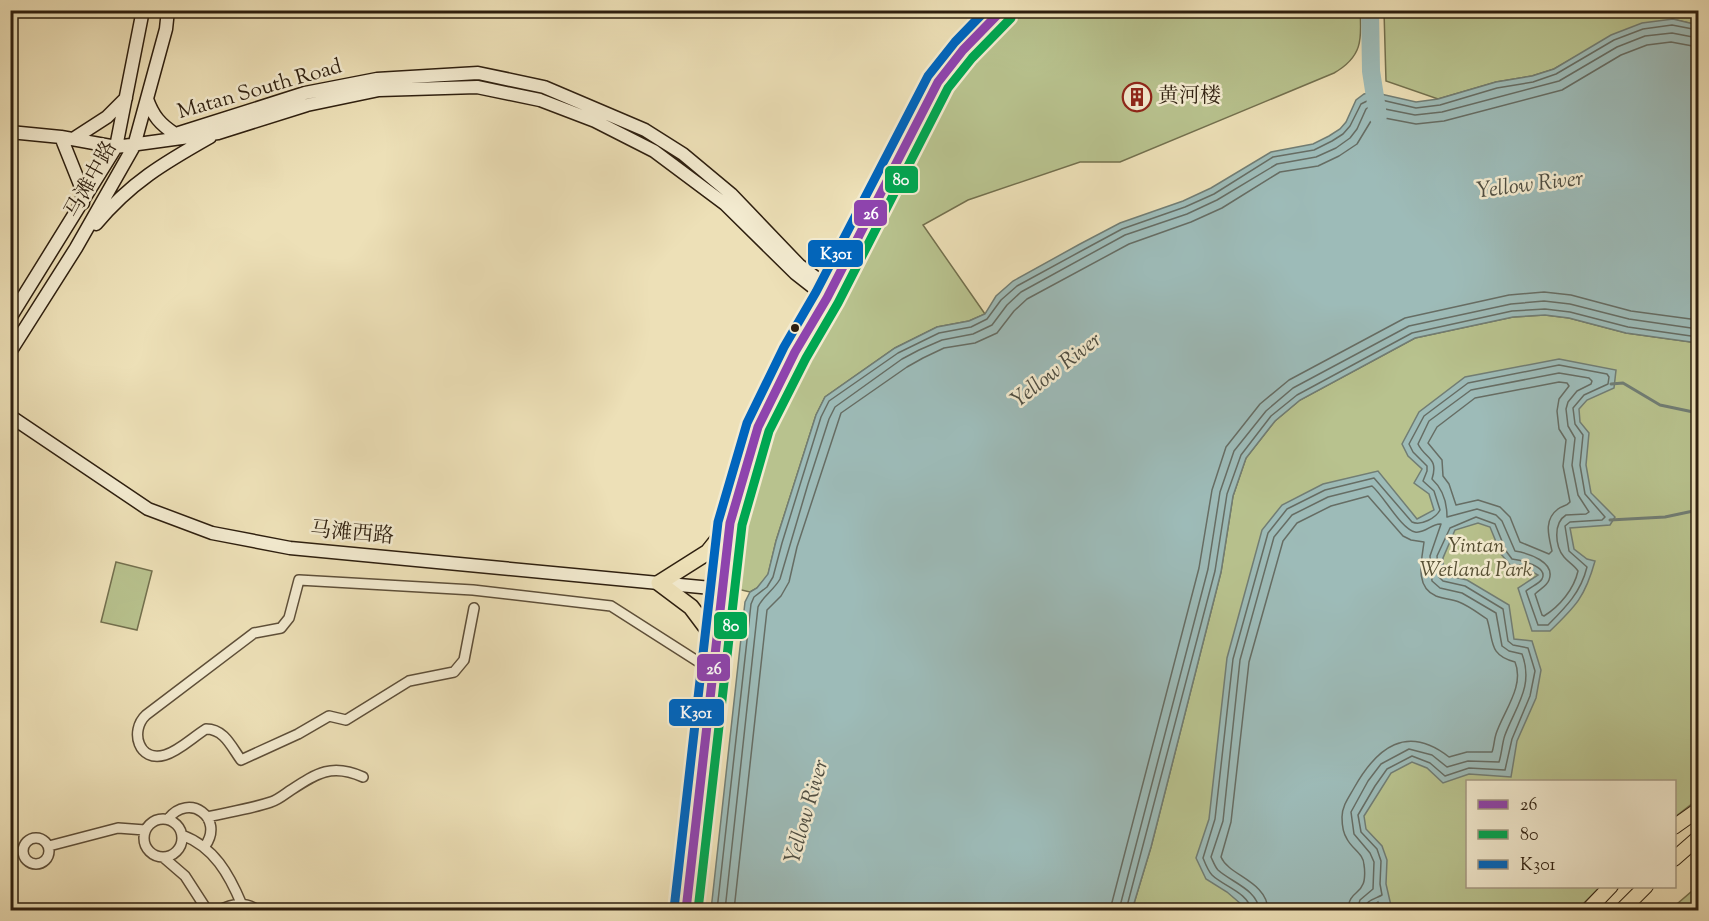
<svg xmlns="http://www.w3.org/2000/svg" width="1709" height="921" font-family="'Sorts Mill Goudy','Noto Serif SC',serif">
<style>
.green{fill:#b8c28e;stroke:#73704e;stroke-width:1.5}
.water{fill:#9dbbb8;stroke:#717d74;stroke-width:1.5}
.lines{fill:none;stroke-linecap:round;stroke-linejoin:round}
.shore{stroke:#666d64;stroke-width:1.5}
.stream{stroke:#717d74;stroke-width:3}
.river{stroke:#9dbbb8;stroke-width:18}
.minor-casing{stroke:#5e4f39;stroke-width:12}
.secondary-casing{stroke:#2e1f0f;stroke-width:15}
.primary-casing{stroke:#2e1f0f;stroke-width:16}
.trunk-casing{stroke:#2e1f0f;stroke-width:18}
.minor{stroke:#f3ebd0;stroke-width:9}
.secondary{stroke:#f3ebd0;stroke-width:12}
.primary{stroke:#ede0b7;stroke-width:14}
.trunk{stroke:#ede0b7;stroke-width:15}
.bus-1-casing{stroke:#f3ebd0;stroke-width:14}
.bus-2-casing{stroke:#f3ebd0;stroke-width:14}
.bus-3-casing{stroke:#f3ebd0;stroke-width:14}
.bus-1{stroke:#8e44ad;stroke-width:9}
.bus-2{stroke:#00a651;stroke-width:9}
.bus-3{stroke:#0065bd;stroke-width:9}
.bus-dot{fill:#2e1f0f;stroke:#f3ebd0;stroke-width:2}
.labels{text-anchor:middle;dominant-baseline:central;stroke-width:5;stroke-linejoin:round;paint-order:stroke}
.street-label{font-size:21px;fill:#2e1f0f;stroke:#f3ebd0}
.poi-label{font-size:21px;fill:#2e1f0f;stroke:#f3ebd0;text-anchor:start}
.park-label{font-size:21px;font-style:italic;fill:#575035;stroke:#f3ebd0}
.water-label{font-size:22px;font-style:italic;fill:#4f4e42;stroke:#f3ebd0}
.line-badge{stroke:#f3ebd0;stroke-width:2}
.badge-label{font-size:16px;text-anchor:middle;font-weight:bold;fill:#fff}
</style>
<rect width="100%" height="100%" fill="#ede0b7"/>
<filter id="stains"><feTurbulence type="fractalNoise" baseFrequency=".00333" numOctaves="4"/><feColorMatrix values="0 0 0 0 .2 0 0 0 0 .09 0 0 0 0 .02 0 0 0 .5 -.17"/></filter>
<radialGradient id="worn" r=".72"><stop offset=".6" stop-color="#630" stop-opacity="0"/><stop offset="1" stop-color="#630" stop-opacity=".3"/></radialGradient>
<!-- green -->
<path class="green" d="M1019,10l341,1c2,29 2,46 -26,62l-214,89h-40l-112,38 -45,25 62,89 -16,7 -32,6 -42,21 -70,49 -9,18 -40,126 -8,34 -11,13 -7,4 -17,-4 28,-119 19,-53 -10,-3 182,-329 52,-62z
M1698,10v15l-26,-6 -97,38 -21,12 -22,7 -36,6 -58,17 -52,-18 -2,-70z
M1545,315l24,3 57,15 72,10v456l-23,18 -1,-35h-206v104l132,1 -23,23h-445l19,-63 70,-275 12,-76 13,-38 29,-37 25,-21 115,-62 98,-21z
M116,562l36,9 -15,59 -36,-8z
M1698,886v24h-28z"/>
<!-- water -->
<path class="water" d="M1673,19l25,6v318l-72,-10 -57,-15 -24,-3 -32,2 -98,21 -115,62 -25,21 -29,37 -13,38 -12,76 -70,275 -19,63h-421l34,-308 5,-10 7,-4 11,-14 8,-33 40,-126 9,-18 70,-49 42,-21 32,-6 16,-7 11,-18 17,-15 67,-37 40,-21 63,-22 28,-13 60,-36 42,-8 16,-8 11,-7 6,-7 10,-22 8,-6 8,-2 44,10 22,-3 58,-17 36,-6 22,-7 57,-34 31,-12z
M1559,359l57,11 -2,18 -27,12 -8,9 1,13 9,11 -3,32 5,28 24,24 -5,8 -40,3 4,21 13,10 8,2c-10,36 -19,45 -45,70h-18l-14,-43 20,-13 -18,-10 -9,1 -10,-12 -11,-27 -12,-4 -23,7 -12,28 1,17 23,5 42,25 5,34 18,2 9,29 -5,28 -19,43 -6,36 -42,-3 -26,9 -16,-15 -15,-6 -21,11 -27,43 2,13 16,17 5,14 -1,24 6,26h-10l-4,-8 -10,8h-120l-21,-18 -21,-13 -10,-21 13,-39 18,-161 35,-128 20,-25 41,-21 55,-13 39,48 17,-9 -5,-16 -15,-11 8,-14 -14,-13 -6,-12 17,-32 46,-35z"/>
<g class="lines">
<!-- shore -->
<path class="shore" d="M1559,373l30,5 3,3 -1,3 -14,7 -9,11 -2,7 2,17 7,12 -3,27 6,30 11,17 -3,2 -20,1c-13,8 -11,31 -2,42 4,5 10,8 14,14 -4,18 -18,35 -34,45l-2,-1 -7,-21c5,-5 12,-8 14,-14 7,-18 -21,-27 -34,-29l-13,-30 -6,-6 -19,-6 -30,8c0,-14 -3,-27 -15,-38 7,-22 -7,-20 -14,-35l11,-23 42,-31z
M1559,382l8,1 2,3 -10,13 -2,12 2,18 7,11 -3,26 7,36c-3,4 -8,4 -12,7 -15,11 -9,28 -6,42l-3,3 -29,-12 -10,-25 -10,-10 -22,-7 -22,5 -7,-21 -6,-8 -1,-16 -14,-17 9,-16 38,-29z
M717,910l34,-306 3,-7 13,-10 6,-10 9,-34 39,-126 8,-16 69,-48 41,-20 32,-6 16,-8 14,-19 16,-14 66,-36 39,-21 63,-22 29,-13 59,-37 41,-7 18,-9 11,-7 7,-8 11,-22 12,-6 43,10 24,-3 57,-17 36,-6 23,-8 58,-34 29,-11 29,-4 26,5
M725,910l33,-303c4,-10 16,-17 22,-28l28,-95 21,-65 6,-12 67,-48 17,-9 23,-10 31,-6 19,-9 15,-20 14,-13 104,-57 62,-21 30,-14 60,-36 39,-7 20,-9 14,-10 7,-9 9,-20 4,-3 45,9 27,-3 117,-31 58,-34 28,-11 27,-3 26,5
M734,910l33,-300 14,-14 8,-14 8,-35 44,-134 66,-46 16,-9 21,-10 31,-5 22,-10 17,-22 13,-12 102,-55 62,-22 31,-14 58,-36 38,-6 21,-10 18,-12 17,-28 42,8 28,-3 118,-31 59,-35 26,-10 24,-3 27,5
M1110,910l89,-342 13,-78 14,-43 34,-43 29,-24 116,-62 104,-23 35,-3 27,3 60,16 67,9
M1119,910l89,-341 12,-77 14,-41 32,-40 27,-23 116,-62 102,-22 33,-3 26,3 59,15 69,10
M1126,910l89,-339 12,-77 14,-39 30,-39 26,-21 115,-62 100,-22 33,-2 25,3 58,15 70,10
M1251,910c-2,-17 -28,-24 -39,-35 -4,-4 -7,-12 -9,-17l12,-39 18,-160 35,-126 19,-24 38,-19 49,-12 38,44c9,4 24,-4 28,-12l-6,-19 -11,-10 4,-10v-5l-14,-14 -4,-8 15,-28 44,-33 91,-18 48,9 2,3 -1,7 -24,11 -11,13 2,16 8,11 -3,30 5,29 20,23 -3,3 -32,2 -5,4 4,25 18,16c-6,25 -21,40 -39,58h-10l-12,-34c4,-4 13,-7 16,-12 7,-13 -23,-19 -30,-20l-6,-8 -11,-27 -19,-7 -26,11 -13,28 2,21 4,4 22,5 38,23 5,32 5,4 15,3 7,23 -5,25 -18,43 -7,31 -36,-2 -24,8 -15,-13 -18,-7 -25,13 -12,17 -17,29 3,17 16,17 4,12 -1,23 2,11c-7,4 -17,5 -17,15
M1259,910c-1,-20 -28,-28 -41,-40 -3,-3 -5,-9 -7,-13l12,-36 17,-161 34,-123 18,-22 36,-18 44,-11c12,10 29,43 43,46 10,2 17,-9 26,-8l-11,32 2,25 8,7 22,5 34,20 6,33 7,5 13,3c12,32 -6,52 -17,81 -3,8 -3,18 -6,27l-31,-1 -21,6 -15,-12 -23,-6 -28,15 -13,17 -17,31 3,22 16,19 4,9 -1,27 -13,11 -3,10
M1268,910c-1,-29 -39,-34 -47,-53l10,-35 18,-160 34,-121 14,-18 34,-17 37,-10 35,40 8,4 13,2c-2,17 -10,45 12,54 8,3 16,3 23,6 10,4 19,11 28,17 7,22 1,36 28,43 10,24 -12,50 -19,72 -2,6 -2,13 -4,18h-25l-18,5c-42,-33 -72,-10 -95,31 -5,9 -12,18 -12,29 0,7 1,16 5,22 5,10 17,15 17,26 1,5 1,15 -1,19 -4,11 -14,8 -15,26"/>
<!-- stream -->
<path class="stream" d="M1611,384l12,-1 37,22 38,8
M1610,520l55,-3 33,-7"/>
<!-- river -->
<path class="river" d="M1370,10l1,61 7,45"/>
<!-- minor casing -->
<g class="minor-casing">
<path id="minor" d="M474,608l-10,52 -10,12 -45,9 -63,39 -17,-4 -31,18 -57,26c-10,-14 -17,-31 -35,-31 -13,8 -27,22 -41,26 -26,8 -36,-24 -19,-40l108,-82 27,-5 8,-10 10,-38 174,10 138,16 94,60
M207,817c21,-5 43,-8 64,-15 7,-2 14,-8 20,-12 26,-17 41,-27 72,-13
M144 838a19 19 0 1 1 38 0a19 19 0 1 1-38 0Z
M168,819c21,-27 57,-1 37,27
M182,835c32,12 47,39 60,70
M23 851a13 13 0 1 1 26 0a13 13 0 1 1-26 0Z
M49,846l69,-18 27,2
M163,857l22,19 22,34
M220,910c12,-7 26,-8 37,0"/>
</g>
<!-- secondary casing -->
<g class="secondary-casing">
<path id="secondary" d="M147,99c6,17 13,25 28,35
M10,132l51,5 55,10 102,-14 89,-28 72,-15 98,-3 63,13 55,21 59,30 71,53 70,69 32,25
M179,133l126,-40 72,-14 101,-6 66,14 101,43 38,24 48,40 68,71 32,24
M61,137l20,50 2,16
M73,139l34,-22 19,-19
M96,224c34,-41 68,-61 114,-87
M10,318l106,-171 27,-137
M10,352l66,-104 58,-102 32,-117 2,-19
M10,416l138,93 64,24 78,15 432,41"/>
</g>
<!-- primary casing -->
<g class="primary-casing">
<path id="primary" d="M1674,827l24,-17
M1674,859l24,-21
M1588,910l23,-24
M1622,910l24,-24"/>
</g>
<!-- trunk casing -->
<g class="trunk-casing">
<path id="trunk" d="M709,631l-18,-24 -32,-24 49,-31 12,-15
M686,910l44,-387 28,-96 37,-75 32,-54 111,-216 25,-32 40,-40"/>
</g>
<!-- minor -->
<use href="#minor" class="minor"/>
<!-- secondary -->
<use href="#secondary" class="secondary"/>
<!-- primary -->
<use href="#primary" class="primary"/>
<!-- trunk -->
<use href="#trunk" class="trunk"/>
<!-- bus-1 casing -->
<g class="bus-1-casing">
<path id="bus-1" d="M686,910l44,-387 28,-96 37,-75 32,-54 111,-216 25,-32 39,-40"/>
</g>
<!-- bus-2 casing -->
<g class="bus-2-casing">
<path id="bus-2" d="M698,910l44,-385 27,-94 37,-73 32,-55 110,-215 24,-30 39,-40"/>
</g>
<!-- bus-3 casing -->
<g class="bus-3-casing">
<path id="bus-3" d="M674,909l44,-387 29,-99 37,-76 32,-55 112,-216 27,-34 31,-32"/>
</g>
<!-- bus-1 -->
<use href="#bus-1" class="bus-1"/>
<!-- bus-2 -->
<use href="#bus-2" class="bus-2"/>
<!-- bus-3 -->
<use href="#bus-3" class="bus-3"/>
</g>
<!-- icons -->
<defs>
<g id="building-ring" transform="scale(1.5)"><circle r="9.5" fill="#f3ebd0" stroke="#8f2418" stroke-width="1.5"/><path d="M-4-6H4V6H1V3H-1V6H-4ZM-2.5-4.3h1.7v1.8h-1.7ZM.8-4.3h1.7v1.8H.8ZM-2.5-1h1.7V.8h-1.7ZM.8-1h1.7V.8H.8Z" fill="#8f2418"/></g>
</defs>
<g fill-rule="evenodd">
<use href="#building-ring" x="1137" y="97"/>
</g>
<!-- markers -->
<circle class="bus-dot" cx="795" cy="328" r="5"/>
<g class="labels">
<!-- street labels -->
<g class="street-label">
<text transform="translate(260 90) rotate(-16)">Matan South Road</text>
<text transform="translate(92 180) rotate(-61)">马滩中路</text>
<text transform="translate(352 534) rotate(5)">马滩西路</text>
</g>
<!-- poi labels -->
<g class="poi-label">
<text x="1158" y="97">黄河楼</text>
</g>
<!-- park labels -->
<g class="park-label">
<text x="1476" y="547">Yintan<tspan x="1476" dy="24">Wetland Park</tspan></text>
</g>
<!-- water labels -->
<g class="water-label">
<text transform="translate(1530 186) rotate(-7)">Yellow River</text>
<text transform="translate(1057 371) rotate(-38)">Yellow River</text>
<text transform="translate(808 812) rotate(-74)">Yellow River</text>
</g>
</g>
<g class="line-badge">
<rect x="884" y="165" width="35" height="29" rx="6" fill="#00a651"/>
<rect x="853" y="199" width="35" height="28" rx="6" fill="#8e44ad"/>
<rect x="807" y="239" width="57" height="29" rx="6" fill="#0065bd"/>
<rect x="713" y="611" width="35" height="29" rx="6" fill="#00a651"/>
<rect x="696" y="653" width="35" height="29" rx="6" fill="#8e44ad"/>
<rect x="668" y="698" width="57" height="29" rx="6" fill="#0065bd"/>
</g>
<g class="badge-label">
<text x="901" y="185">80</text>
<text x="871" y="219">26</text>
<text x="836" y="259">K301</text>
<text x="731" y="631">80</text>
<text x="714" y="674">26</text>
<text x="696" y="718">K301</text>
</g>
<!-- margin -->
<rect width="1709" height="921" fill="none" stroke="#ede0b7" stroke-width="36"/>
<rect x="12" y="12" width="1685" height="897" fill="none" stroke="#2e1f0f" stroke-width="3"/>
<rect x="18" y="18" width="1673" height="885" fill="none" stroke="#2e1f0f" stroke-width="1.5"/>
<!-- legend -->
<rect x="1466" y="780" width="210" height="108" fill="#f3ebd0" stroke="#a49983" stroke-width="1.5"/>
<rect x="1478" y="800" width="30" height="9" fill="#8e44ad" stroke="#a49983" stroke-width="1.5"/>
<text x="1520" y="810" font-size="18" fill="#2e1f0f">26</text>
<rect x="1478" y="830" width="30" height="9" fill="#00a651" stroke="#a49983" stroke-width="1.5"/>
<text x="1520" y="840" font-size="18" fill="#2e1f0f">80</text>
<rect x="1478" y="860" width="30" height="9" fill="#0065bd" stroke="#a49983" stroke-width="1.5"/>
<text x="1520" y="870" font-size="18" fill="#2e1f0f">K301</text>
<rect width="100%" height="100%" filter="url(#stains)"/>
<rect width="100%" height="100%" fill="url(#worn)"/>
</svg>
